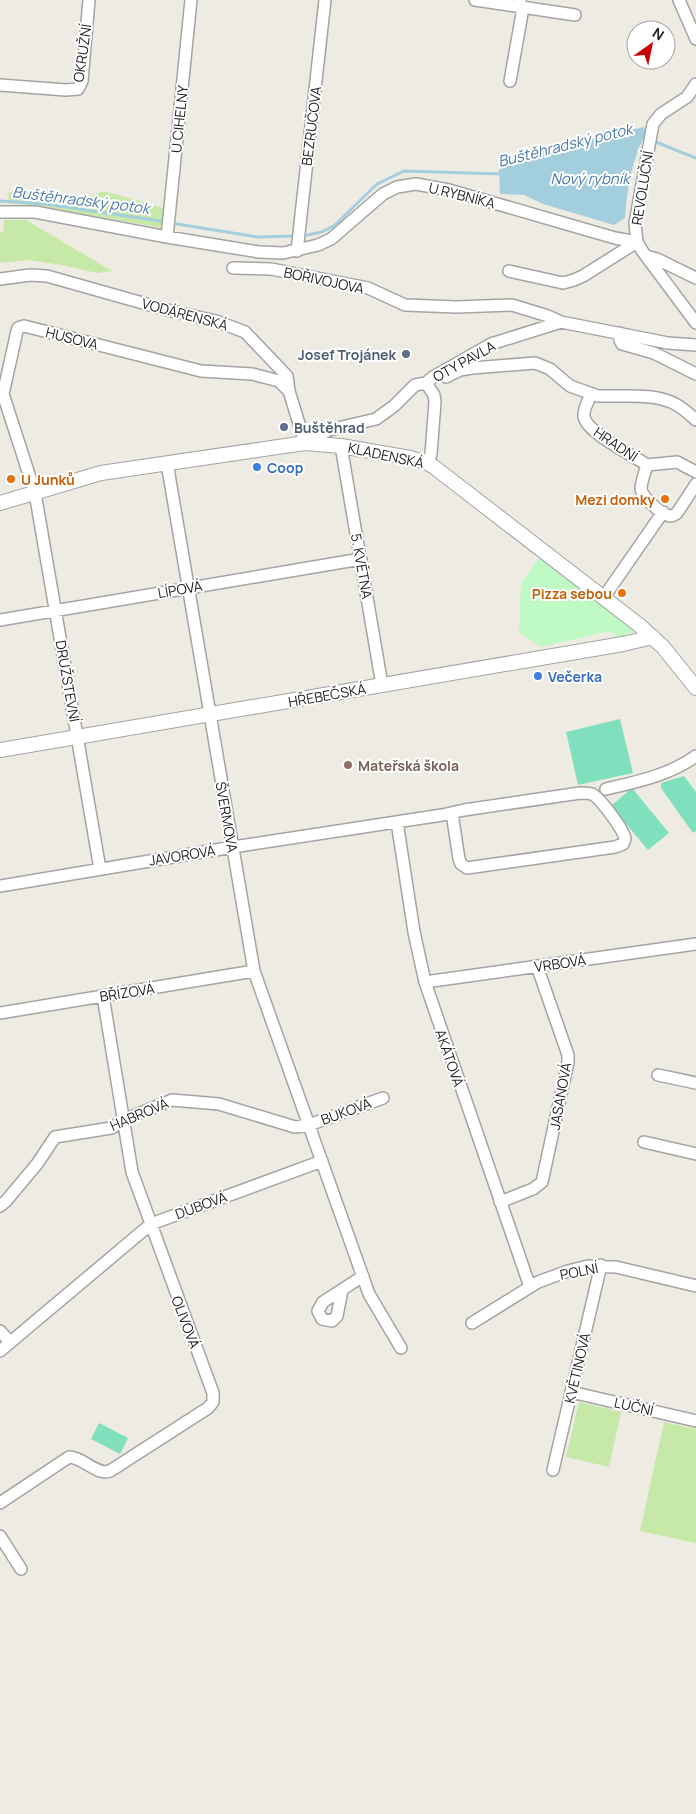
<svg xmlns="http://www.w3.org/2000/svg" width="696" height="1814" font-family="Manrope,sans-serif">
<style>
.grass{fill:#c7e9a8}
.park{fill:#bffac5}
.pitch{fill:#80dfbc}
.water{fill:#a3cedd}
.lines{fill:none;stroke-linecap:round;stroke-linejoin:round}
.stream{stroke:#a3cedd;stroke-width:3}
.minor-casing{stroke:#a4a4a4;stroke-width:14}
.tertiary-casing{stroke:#a4a4a4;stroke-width:16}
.minor{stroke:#fff;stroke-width:11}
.tertiary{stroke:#fff;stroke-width:14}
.service-dot{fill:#5c6f8a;stroke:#fff;stroke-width:2}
.shop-dot{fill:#3f7fe0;stroke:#fff;stroke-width:2}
.food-dot{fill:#e8710a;stroke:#fff;stroke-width:2}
.education-dot{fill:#8d6e63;stroke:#fff;stroke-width:2}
.labels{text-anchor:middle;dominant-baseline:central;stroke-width:4;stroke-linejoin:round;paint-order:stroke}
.street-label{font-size:14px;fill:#1d1d1d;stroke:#fff}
.service-label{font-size:14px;font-weight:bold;fill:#4e5e75;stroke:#fff;text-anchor:end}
.shop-label{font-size:14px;font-weight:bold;fill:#366cbe;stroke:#fff;text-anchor:start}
.food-label{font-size:14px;font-weight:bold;fill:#c56008;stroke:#fff;text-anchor:end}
.education-label{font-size:14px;font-weight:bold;fill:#785e54;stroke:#fff;text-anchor:start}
.water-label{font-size:15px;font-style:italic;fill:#4979ad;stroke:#fff}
</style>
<rect width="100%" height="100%" fill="#eeebe3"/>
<!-- grass -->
<path class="grass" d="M23,189l31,9 22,3 28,-10 60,17 -2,20 -127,-23 -26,-1 -1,-11z
M4,220h22l86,51 -15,2 -36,-8 -33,-5 -28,3v-30l3,-1z
M579,1402l42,10 -12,55 -43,-10z
M664,1422l32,7v114l-56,-12z"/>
<!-- park -->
<path class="park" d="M539,558l96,72 -16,8 -9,-7 -69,16 -22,-15 2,-49z"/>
<!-- pitch -->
<path class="pitch" d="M620,719l13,54 -55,12 -12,-53z
M684,776l12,16v39l-3,2 -32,-45v-5z
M632,788l37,45 -21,17 -37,-44z
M99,1423l29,15 -8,16 -29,-15z"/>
<!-- water -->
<path class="water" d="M644,127l2,5c-14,28 -19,55 -21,86l-11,7 -71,-21 -19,-9 -24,-1 -1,-31 43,-14z"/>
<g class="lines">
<!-- stream -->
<path class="stream" d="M641,136l55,22
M0,201l46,3 114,17
M177,224l81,13 36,-1
M307,235l15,-3 13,-7 42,-41 27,-13 98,3"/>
<!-- minor casing -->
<g class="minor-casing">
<path id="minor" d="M475,0l100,15
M679,0l17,39
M510,81l13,-73 -3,-6
M696,84l-9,13 -26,17 -8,10 -18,99 2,19 6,10 53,71
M0,85l66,5 12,-1 4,-8 7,-81
M0,212h35l132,25 92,15 24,1 35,-8 13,-6 52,-45 14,-7 19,-3 33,6 166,48 22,4
M167,237l24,-237
M297,251l28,-251
M646,256l11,3 39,19
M233,268l38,1 97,19 37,17 52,2 55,-2 36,11 13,6
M509,271l54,12 11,-3 9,-4 54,-34
M0,279l30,-4 17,1 124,35 45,10 29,11 42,44 2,15 16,52 24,-13 47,-11 18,-13 21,-21 11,-2 7,-6 58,-33 70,-22 107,21 28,2
M620,333v7l2,4 32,9 42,21
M446,377l14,-7 12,-2 63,-5 15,6 20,17 28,10h9
M426,383l8,12 1,7 -4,52 -3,9
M591,394c-2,6 -8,15 -7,22 1,16 50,40 63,49 -2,7 -6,17 -6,24 1,8 21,26 29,27 4,0 5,-2 7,-3l19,-29
M610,396c21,0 48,-2 67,9 7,4 13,10 19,15
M341,446l41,239
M167,463l87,508 115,323 32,54
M647,465l30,-3 19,10
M604,597l59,-85
M0,620l361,-61
M606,789c30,-7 64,-14 90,-33
M397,822l17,110 11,50 105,305
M100,869l-65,-376 -32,-99 14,-63 1,-3 6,-2 16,4 161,41 51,3 27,7 10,10
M0,886l233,-39 209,-32 22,-5 116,-17c4,0 8,0 12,1 8,4 32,36 33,45l-2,5 -8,3 -148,21 -6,-4 -2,-5 -7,-46
M425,982l271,-38
M0,1013l254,-42
M658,1075l38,8
M644,1142l52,12
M500,1202l33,-13 9,-7 26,-120v-7l-31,-89
M0,1206l6,-5 31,-37 18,-27 56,-9 20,-11 41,-17 47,4 76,23 14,-2 74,-27
M342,1290l-5,26 -5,5 -10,-2 -4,-8 5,-9 40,-26
M472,1323l66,-41 30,-11 20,-5 28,1 80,19
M0,1331l10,11
M0,1351l151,-127 171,-63
M571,1392l125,29
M553,1470l48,-205
M0,1503l69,-46c14,0 28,19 41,14l98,-63 5,-6v-9l-81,-221 -29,-176
M0,1536l21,33"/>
</g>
<!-- tertiary casing -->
<g class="tertiary-casing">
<path id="tertiary" d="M0,503l101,-30 204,-30 36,3 69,12 18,5 6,4 205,158 24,22 33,41
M0,750l623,-106 30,-7"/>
</g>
<!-- minor -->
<use href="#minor" class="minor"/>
<!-- tertiary -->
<use href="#tertiary" class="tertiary"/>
</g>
<!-- markers -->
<g class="service-dot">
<circle cx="406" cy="354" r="5"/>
<circle cx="284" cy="427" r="5"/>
</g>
<g class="shop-dot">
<circle cx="257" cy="467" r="5"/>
<circle cx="538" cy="676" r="5"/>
</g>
<g class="food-dot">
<circle cx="11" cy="479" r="5"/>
<circle cx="665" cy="499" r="5"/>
<circle cx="622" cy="593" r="5"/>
</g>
<circle class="education-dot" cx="348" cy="765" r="5"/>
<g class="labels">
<!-- street labels -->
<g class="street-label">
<text transform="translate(82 53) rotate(-82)">OKRUŽNÍ</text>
<text transform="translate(179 119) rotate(-84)">U CIHELNY</text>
<text transform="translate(311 126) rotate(-83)">BEZRUČOVA</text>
<text transform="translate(642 188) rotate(-81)">REVOLUČNÍ</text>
<text transform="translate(462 195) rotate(14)">U RYBNÍKA</text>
<text transform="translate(324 280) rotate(12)">BOŘIVOJOVA</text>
<text transform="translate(185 314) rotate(15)">VODÁRENSKÁ</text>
<text transform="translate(72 338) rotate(14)">HUSOVA</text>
<text transform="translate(464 361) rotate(-29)">OTY PAVLA</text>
<text transform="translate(616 444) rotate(34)">HRADNÍ</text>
<text transform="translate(386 455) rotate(12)">KLADENSKÁ</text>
<text transform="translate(362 566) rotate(80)">5. KVĚTNA</text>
<text transform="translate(180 589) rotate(-10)">LÍPOVÁ</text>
<text transform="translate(68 681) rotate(80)">DRUŽSTEVNÍ</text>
<text transform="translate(327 695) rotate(-10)">HŘEBEČSKÁ</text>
<text transform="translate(227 817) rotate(80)">ŠVERMOVA</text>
<text transform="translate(182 855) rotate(-9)">JAVOROVÁ</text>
<text transform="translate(560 963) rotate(-8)">VRBOVÁ</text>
<text transform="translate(127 992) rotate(-9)">BŘÍZOVÁ</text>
<text transform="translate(450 1058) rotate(71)">AKÁTOVÁ</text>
<text transform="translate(560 1096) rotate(-80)">JASANOVÁ</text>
<text transform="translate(346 1111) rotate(-20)">BUKOVÁ</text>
<text transform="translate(139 1114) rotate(-23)">HABROVÁ</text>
<text transform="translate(201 1205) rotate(-20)">DUBOVÁ</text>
<text transform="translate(579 1271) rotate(-11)">POLNÍ</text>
<text transform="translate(186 1322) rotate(69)">OLIVOVÁ</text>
<text transform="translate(577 1368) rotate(-77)">KVĚTINOVÁ</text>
<text transform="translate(634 1406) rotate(13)">LUČNÍ</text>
</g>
<!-- service labels -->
<g class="service-label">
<text x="396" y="354">Josef Trojánek</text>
<text x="294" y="427" text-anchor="start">Buštěhrad</text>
</g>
<!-- shop labels -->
<g class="shop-label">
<text x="267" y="467">Coop</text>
<text x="548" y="676">Večerka</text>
</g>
<!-- food labels -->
<g class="food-label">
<text x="21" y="479" text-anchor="start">U Junků</text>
<text x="655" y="499">Mezi domky</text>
<text x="612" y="593">Pizza sebou</text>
</g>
<!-- education labels -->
<g class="education-label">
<text x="358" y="765">Mateřská škola</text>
</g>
<!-- water labels -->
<g class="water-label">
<text transform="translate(565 145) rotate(-14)">Buštěhradský potok</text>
<text x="590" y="178">Nový rybník</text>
<text transform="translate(81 200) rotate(7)">Buštěhradský potok</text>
</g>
</g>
<!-- north arrow -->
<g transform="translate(651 45) rotate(33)"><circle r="24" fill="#ffffff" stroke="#a5a5a5"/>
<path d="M0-4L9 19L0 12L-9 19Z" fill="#ca0400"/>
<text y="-8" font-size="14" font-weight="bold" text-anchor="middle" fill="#1d1d1d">N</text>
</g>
</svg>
